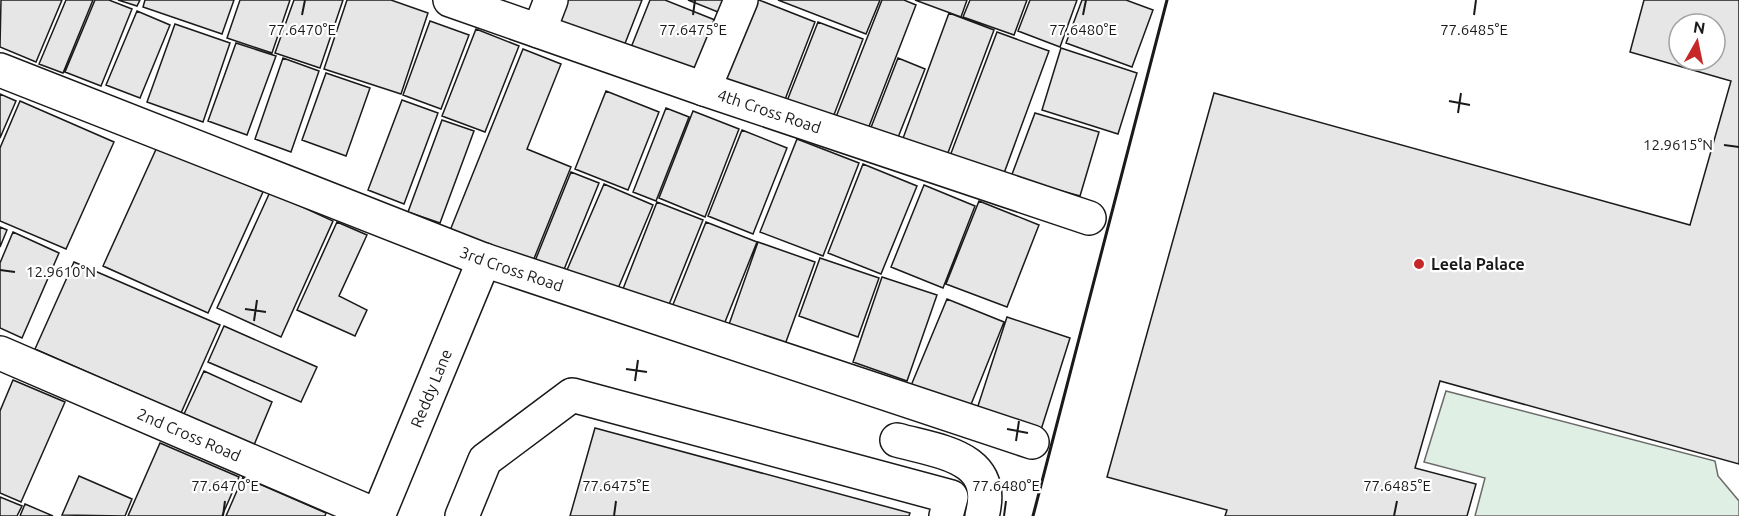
<svg xmlns="http://www.w3.org/2000/svg" width="1739" height="516" font-family="Ubuntu,sans-serif">
<style>
.green{fill:#e0efe3;stroke:#6a6a6a;stroke-width:1.5}
.building{fill:#e6e6e6;stroke:#1a1a1a;stroke-width:1.5;fill-rule:evenodd}
.lines{fill:none;stroke-linecap:round;stroke-linejoin:round}
.minor-casing{stroke:#1a1a1a;stroke-width:36}
.minor{stroke:#fff;stroke-width:33}
.wall{stroke:#1a1a1a;stroke-width:3}
.ticks{fill:none;stroke:#1a1a1a;stroke-width:2}
.poi-dot{fill:#c62828;stroke:#fff;stroke-width:2}
.labels{text-anchor:middle;dominant-baseline:central;stroke-width:4.5;stroke-linejoin:round;paint-order:stroke}
.street-label{font-size:16px;fill:#1a1a1a;stroke:#fff}
.poi-label{font-size:16px;font-weight:bold;fill:#1a1a1a;stroke:#fff;text-anchor:start}
.ticks-label{font-size:15px;text-anchor:middle;fill:#1a1a1a;stroke:#fff;stroke-width:4.5;stroke-linejoin:round;paint-order:stroke}
</style>
<rect width="100%" height="100%" fill="#fff"/>
<!-- green -->
<path class="green" d="M1446,391l269,70 3,15 21,25v15h-264l10,-38 -61,-16z"/>
<!-- building -->
<path class="building" d="M1,0h61l-26,62 -36,-15z
M66,0h27l-30,73 -24,-9z
M95,0h14l23,9 -31,77 -36,-14z
M118,0h22l-3,6z
M145,0h89l-12,34 -79,-27z
M240,0h50l-18,53 -45,-15z
M294,0h49l-23,68 -45,-15z
M347,0h44l37,13 -27,81 -77,-25z
M567,0h75l-18,46 -66,-25z
M650,0h15l55,22 -21,54 -69,-26z
M688,0h41l-6,14z
M751,0h8l56,22 -31,80 -64,-25z
M778,0h102l-14,34z
M882,0h22l12,5 -48,124 -32,-12z
M915,0h52l-6,17z
M970,0h57l-13,35 -51,-18z
M1030,0h47l-17,47 -42,-16z
M1082,0h44l27,10 -21,57 -66,-24z
M1644,0h95v464l-299,-83 -25,87 61,16 -9,32h-242l2,-6 -120,-33 107,-384 476,132 41,-144 -101,-29zM1679,24h36v36h-36z
M137,11l33,14 -30,73 -34,-13z
M949,13l45,17 -48,128 -44,-17z
M430,21l39,14 -28,74 -38,-14z
M818,22l45,17 -31,81 -45,-19z
M175,24l55,19 -27,79 -56,-20z
M476,29l43,17 -34,86 -43,-16z
M997,32l52,19 -46,125 -53,-20z
M236,43l40,13 -29,79 -39,-14z
M1061,48l76,25 -19,61 -76,-24z
M523,49l38,15 -34,85 44,18 -40,99 -82,-33z
M283,58l36,13 -28,81 -36,-13z
M898,58l27,11 -28,71 -27,-10z
M326,73l44,15 -24,68 -44,-16z
M606,91l53,21 -31,78 -53,-21z
M0,94l16,7 -16,37z
M402,100l36,13 -34,91 -36,-14z
M20,101l94,41 -48,107 -66,-28v-73z
M666,108l23,9 -33,84 -23,-9z
M693,111l46,18 -34,88 -46,-19z
M1035,113l64,19 -19,64 -69,-19z
M442,120l32,11 -34,92 -32,-11z
M742,130l45,18 -34,86 -45,-18z
M797,139l62,24 -36,93 -63,-24z
M158,145l105,47 -55,121 -105,-47z
M863,164l54,22 -36,88 -53,-21z
M571,172l28,11 -36,89 -28,-11z
M604,184l49,21 -36,86 -50,-21z
M924,185l51,21 -32,82 -52,-21z
M270,192l63,29 -52,116 -64,-29z
M979,201l60,24 -32,82 -61,-23z
M657,202l46,18 -37,92 -45,-18z
M337,222l30,13 -28,61 28,14 -12,26 -58,-26z
M706,222l51,20 -36,90 -51,-20z
M0,227l7,3 -7,17z
M13,232l46,21 -37,85 -22,-10v-65z
M758,242l57,20 -32,88 -56,-20z
M820,258l59,20 -21,59 -59,-21z
M74,262l146,63 -39,88 -146,-64z
M882,277l55,18 -30,86 -54,-19z
M947,299l57,23 -36,90 -58,-24z
M1007,317l63,21 -30,95 -64,-21z
M224,326l93,41 -16,35 -93,-40z
M204,371l68,31 -18,43 -70,-31z
M13,380l52,22 -44,100 -21,-9v-82z
M595,428l315,85 -1,3h-339z
M160,443l79,34 -17,39h-94z
M79,476l53,23 -7,17 -63,-1z
M243,477l83,36 -1,3h-99z
M0,497l22,9 -5,10h-17z
M25,504l28,12h-33z"/>
<g class="lines">
<!-- minor casing -->
<g class="minor-casing">
<g id="minor">
<path id="s1" d="M450,0l254,89 385,129"/>
<path d="M539,31l12,-31"/>
<path id="s2" d="M0,70l484,190 548,182"/>
<path d="M704,89l37,-89"/>
<path id="s3" d="M0,353l378,163 106,-256"/>
<path d="M897,440c43,12 101,16 85,76"/>
<path d="M462,516l23,-56 87,-65 379,102 -5,19"/>
</g>
</g>
<!-- minor -->
<use href="#minor" class="minor"/>
<!-- wall -->
<path class="wall" d="M1033,516l134,-516"/>
</g>
<!-- ticks -->
<path class="ticks" d="M302,15l3,-15M693,15l2,-15M1083,15l3,-15M1474,15l2,-15M1449,101l21,4M1458,113l3,-20M1724,145l15,2M0,270l15,2M245,309l21,3M254,321l3,-21M626,369l21,3M635,381l3,-21M1007,429l21,4M1016,441l3,-20M223,516l2,-15M614,516l2,-15M1004,516l2,-15M1394,516l3,-15"/>
<!-- markers -->
<circle class="poi-dot" cx="1419" cy="264" r="6"/>
<g class="labels">
<!-- street labels -->
<g class="street-label">
<text stroke="none"><textPath href="#s1" startOffset="338">4th Cross Road</textPath></text>
<text stroke="none"><textPath href="#s2" startOffset="549">3rd Cross Road</textPath></text>
<text stroke="none"><textPath href="#s3" startOffset="550">Reddy Lane</textPath></text>
<text stroke="none"><textPath href="#s3" startOffset="206">2nd Cross Road</textPath></text>
</g>
<!-- poi labels -->
<g class="poi-label">
<text x="1431" y="264">Leela Palace</text>
</g>
</g>
<g class="ticks-label">
<text x="302" y="35">77.6470°E</text>
<text x="693" y="35">77.6475°E</text>
<text x="1474" y="35">77.6485°E</text>
<text x="1083" y="35">77.6480°E</text>
<text x="1678" y="150">12.9615°N</text>
<text x="61" y="277">12.9610°N</text>
<text x="225" y="491">77.6470°E</text>
<text x="616" y="491">77.6475°E</text>
<text x="1006" y="491">77.6480°E</text>
<text x="1397" y="491">77.6485°E</text>
</g>
<!-- north arrow -->
<g transform="translate(1697 42) rotate(9)"><circle r="28" fill="#ffffff" stroke="#a3a3a3" stroke-width="1.5"/>
<path d="M0-4.5L10 22L0 15L-10 22Z" fill="#c62828"/>
<text y="-9" font-size="16" font-weight="bold" text-anchor="middle" fill="#1a1a1a">N</text>
</g>
</svg>
